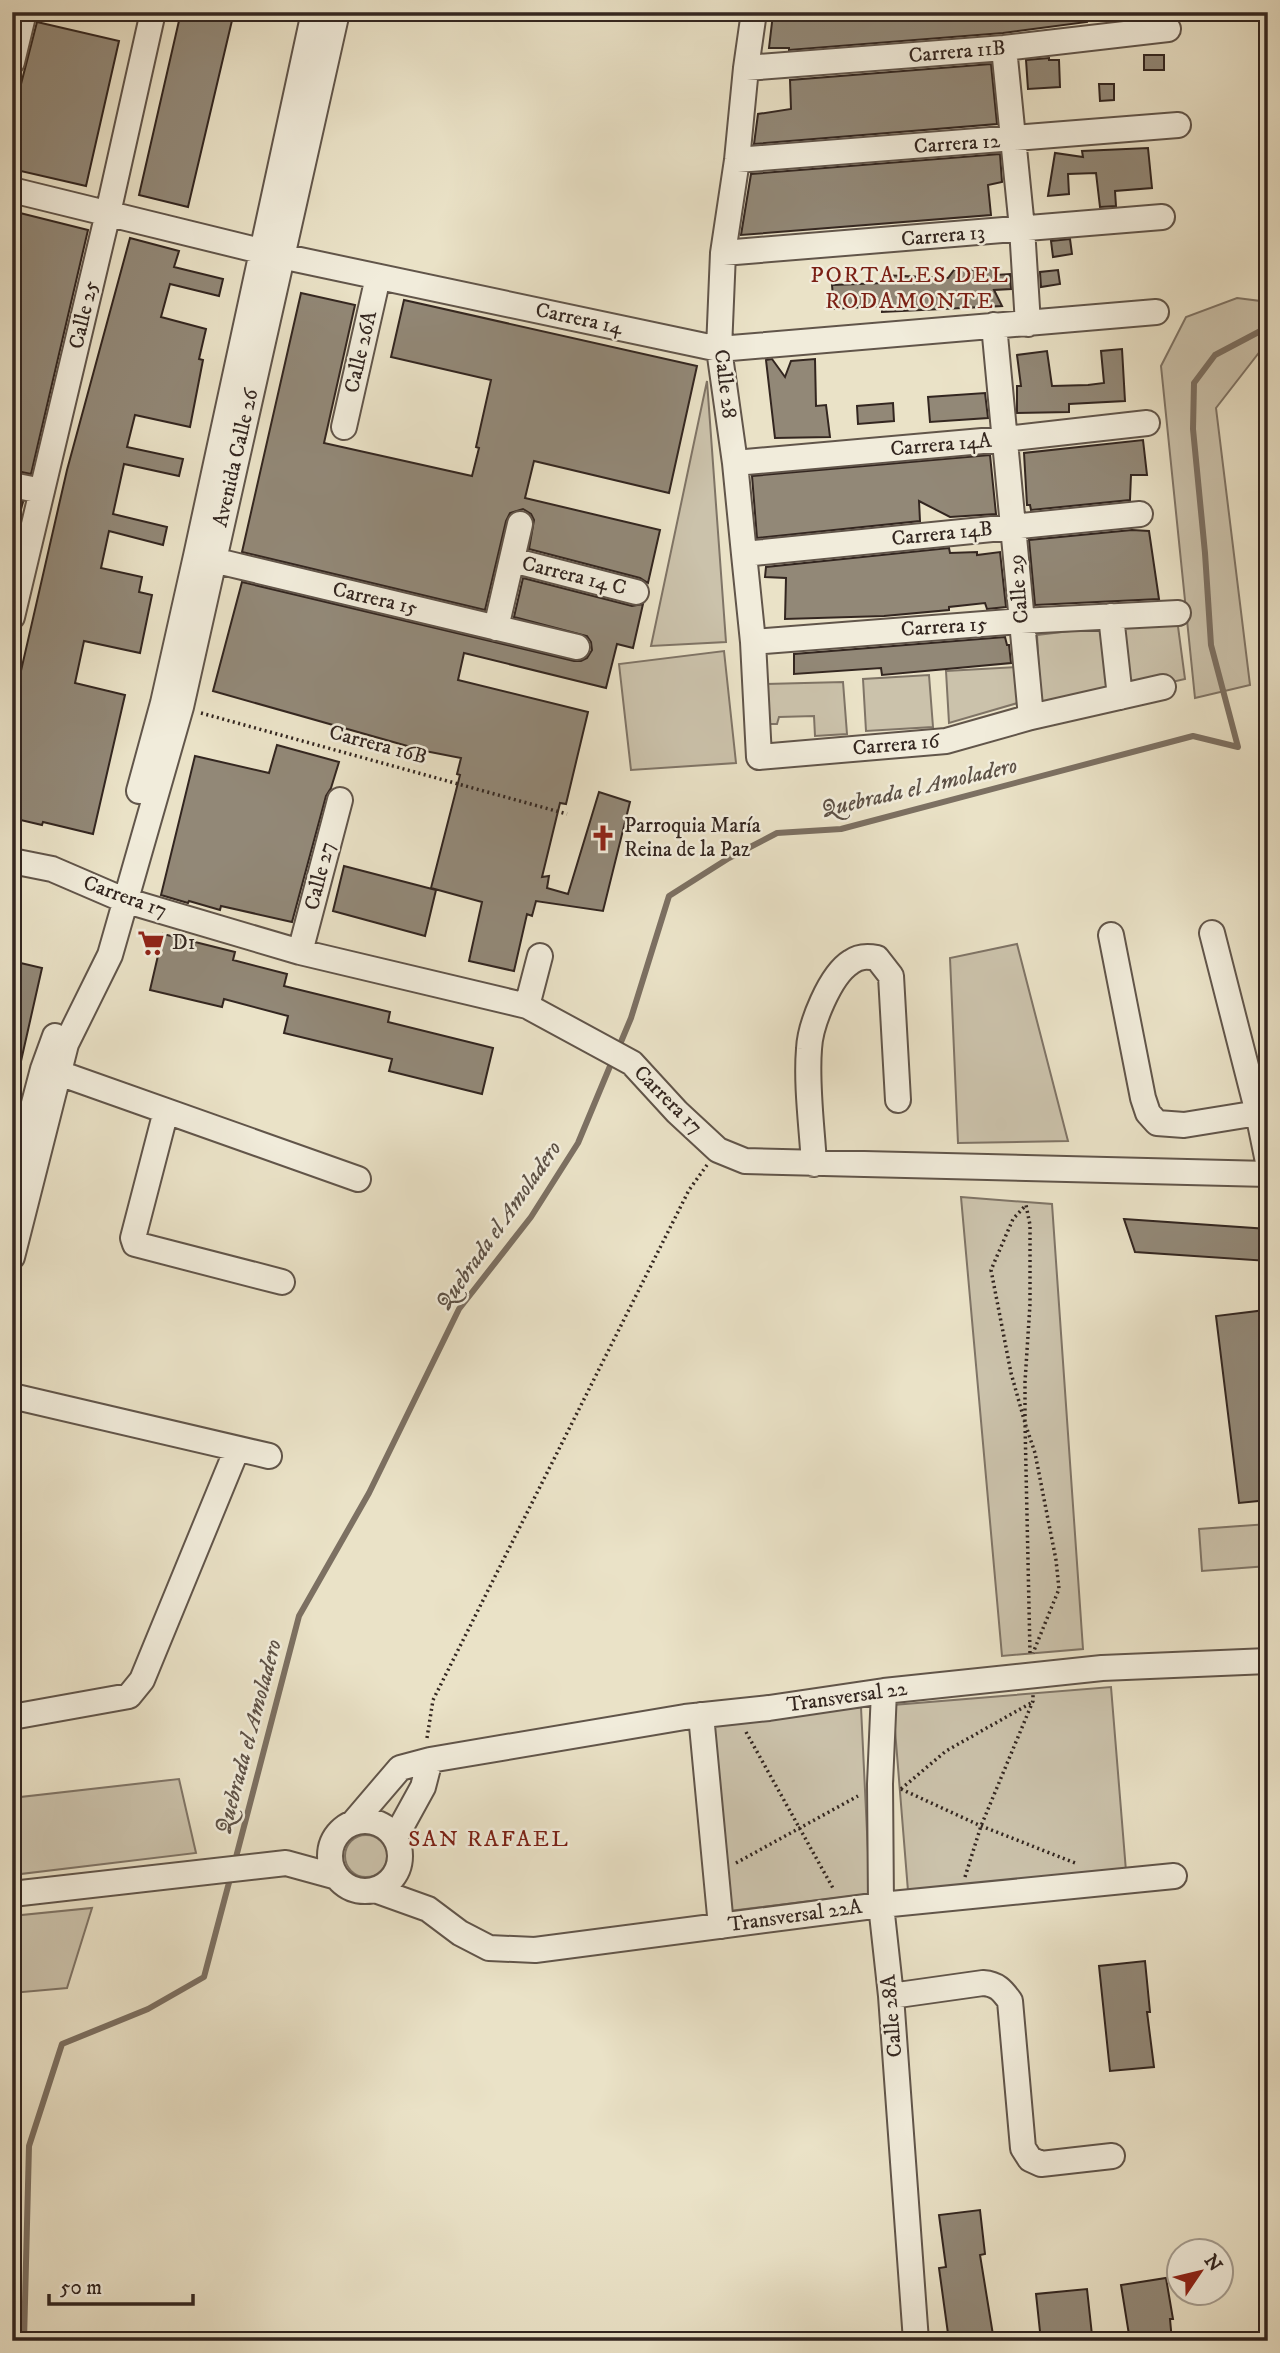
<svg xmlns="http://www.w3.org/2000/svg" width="1280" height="2353" font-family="'IM FELL DW Pica',serif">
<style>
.green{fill:#cbc2ab;stroke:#7f7466;stroke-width:2}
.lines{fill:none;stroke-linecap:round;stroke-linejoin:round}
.stream{stroke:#7c7062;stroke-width:6}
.building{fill:#928877;stroke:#332620;stroke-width:2}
.minor-casing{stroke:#61554a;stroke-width:28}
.path{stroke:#332620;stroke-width:3.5;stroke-dasharray:2 3.5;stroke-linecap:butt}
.minor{stroke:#f1ecdb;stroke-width:24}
.labels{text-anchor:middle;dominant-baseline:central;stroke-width:5;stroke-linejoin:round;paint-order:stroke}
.street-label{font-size:21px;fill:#332620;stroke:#f1ecdb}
.poi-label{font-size:21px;fill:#332620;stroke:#f1ecdb;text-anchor:start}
.neighbourhood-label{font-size:23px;letter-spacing:2px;fill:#7a1f14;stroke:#f1ecdb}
.water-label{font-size:23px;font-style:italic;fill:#5d5146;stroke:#f1ecdb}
</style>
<rect width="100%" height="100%" fill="#eae2c7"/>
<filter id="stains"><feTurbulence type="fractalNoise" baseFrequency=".00286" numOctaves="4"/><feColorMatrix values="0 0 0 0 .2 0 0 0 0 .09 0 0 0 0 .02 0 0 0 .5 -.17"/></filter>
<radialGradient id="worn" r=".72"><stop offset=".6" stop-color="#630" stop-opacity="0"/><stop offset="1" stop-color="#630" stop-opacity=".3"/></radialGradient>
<!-- green -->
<path class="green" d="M1237,298l31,4v39l-52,67 34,277 -55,13 -34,-332 25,-49z
M707,381l19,261 -75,4z
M1177,619l8,60 -61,14 -9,-70z
M1104,627l10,67 -73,16 -4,-75z
M724,651l12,112 -105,7 -12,-106z
M1017,667l4,35 -72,21 -3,-52z
M929,675l4,52 -67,4 -3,-52z
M843,682l4,52 -32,2 -1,-20 -35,1 -2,7h-10l-1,-40z
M1017,944l51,197 -110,2 -8,-185z
M961,1197l91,7 31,445 -81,7z
M1268,1524v42l-66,5 -3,-42z
M1111,1687l15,184 -218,20 -15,-186z
M861,1707l9,187 -141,17 -16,-186z
M179,1779l17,74 -184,22v-77z
M345 1856a21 21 0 1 1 42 0a21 21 0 1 1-42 0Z
M92,1908l-25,80 -55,5v-77z"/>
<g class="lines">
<!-- stream -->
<path class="stream" d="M618,1049l13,-31 38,-122 60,-38 48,-25 64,-4 352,-93 45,11 -27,-102 -6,-92 -12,-124 1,-46 21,-28 53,-28
M235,1861l64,-245 70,-123 90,-184 72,-92 47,-74 35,-84
M24,2341l5,-195 33,-102 86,-35 56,-32 27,-102"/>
</g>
<!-- building -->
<path class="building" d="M181,12h53l-46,195 -49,-12z
M856,12h136l1,3 21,2 35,-5h37l1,10 -84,11 -214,17v-2h-20l4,-34 84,3z
M37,22l82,19 -33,145 -74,-17v-50z
M1144,55h20v15h-20z
M1049,58v2h10l1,27 -32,2 -2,-29z
M991,64l6,60 -243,20 4,-30 33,-5 -1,-29z
M1099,84h15v16l-14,1z
M1148,148l4,40 -37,3 1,15 -16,1 -4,-34 -28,1 1,20 -21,2 7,-43 28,4 -1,-6z
M1000,154l2,28 -14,3 3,30 -250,20 10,-61z
M12,211l76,19 -57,244 -19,-4z
M130,238l49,13 -5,16 49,12 -4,17 -49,-12 -9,33 45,12 -7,30 4,1 -13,67 -55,-12 -8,32 56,12 -4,17 -55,-12 -11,50 54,13 -4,18 -54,-14 -8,37 41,9 -3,15 13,3 -12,58 -56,-12 -9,42 50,12 -32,139 -50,-12 -1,3 -30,-7v-108l55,-240z
M1070,239l2,15 -19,3 -2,-16z
M998,269l-2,6 14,-1 1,15 -17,1 8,16 -120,6v-6l-48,3 -2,-24 50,-2v-8l66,3 6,-8z
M1058,270l2,14 -19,3 -1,-15z
M301,293l54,12 -31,138 148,33 7,-28 -3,-1 15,-67 -100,-23 13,-57 293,66 -28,127 -135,-32 -9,37 135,32 -12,53 -8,-5 -111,-29 5,-29 -3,-6 -8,-5 -13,4 -4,8 -21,89 -243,-58z
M1122,349l3,52 -56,3v8l-52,1v-27h4l-4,-31 30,-4 5,35 36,-1 16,-2 -3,-32z
M772,359l13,18 6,-16 24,-2 1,47 10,-1 4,32 -55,1 -9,-78z
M985,393l3,25 -58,4 -2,-25z
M893,403l1,18 -36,3 -1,-18z
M1143,440l4,35h-16l-1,25 -99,10 -1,-5h-3l-3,-52z
M990,455l6,59 -46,3 -31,-16 1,20 -163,17 -5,-62z
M12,500l11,2 -5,18h-6z
M1132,530l17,1 10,68 -124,6 -6,-65z
M949,548l1,5 27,-1v3l23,-3 6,55 -19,2 -2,-6 -36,4v3l-65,6 -99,3 1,-41 -21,-1 1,-10z
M523,578l109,28 11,-2 -10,44 -16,-4 -11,44 -142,-35 -6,27 130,32 -22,92 -6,-1 -18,74 7,-1 -2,12 21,6 31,-102 31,10 -27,109 -67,-10 -4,15 -5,-2 -13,57 -45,-10 13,-59 -51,-14 29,-113 -3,-1 4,-16 -36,-7 -212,-60 29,-109 332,79h7l6,-3 5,-8 -1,-8 -4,-6 -73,-19z
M1005,637l2,8h2l2,18 -129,12 -1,-7 -87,6v-20z
M277,745l62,17 -8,26 -5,8 -34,126 -71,-16 -1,4 -31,-9 -1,2 -27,-8 34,-139 74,17z
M344,866l92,24 -11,46 -92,-25z
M163,934l72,18 -2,8 54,14 -3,12 106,26 -2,10 105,26 -11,46 -93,-23 3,-12 -108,-26 4,-17 -64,-17 -2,8 -72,-17z
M12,961l30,7 -23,102h-7z
M1124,1219l144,10v32l-133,-9z
M1266,1310l2,190 -29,3 -23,-187z
M1145,1961l5,51h-3l7,55 -44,4 -11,-105z
M980,2210l5,44 -5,1 14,86h-45l-10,-73 7,-1 -7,-52z
M1166,2278l7,41h-3l2,22h-42l-9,-56z
M1087,2289l5,46 -51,6 -5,-47z"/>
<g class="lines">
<!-- minor casing -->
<g class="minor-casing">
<path id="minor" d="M754,12l-8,56 -9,92 -14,93 -4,96 16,114 9,91 9,88 6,115 187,-16 85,-24
M1004,48l18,180 6,96
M12,62l12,-50
M746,68l258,-20 164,-19
M737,160l441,-35
M12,190l269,66 438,93 437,-37
M723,253l439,-36
M994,325l37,392 132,-30
M344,427l34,-150
M735,463l270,-24 142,-16
M12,485l30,6
M744,554l396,-40
M213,560l364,87
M512,560l124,32
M1111,616l9,81
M12,617l96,-404 45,-201
M496,628l24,-104
M753,642l268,-21 157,-8
M139,791l24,-88 33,-147 118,-544
M12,861l40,8 72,31 176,52 227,54 105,57 45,49 41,38 27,11 523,13
M1212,933l46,180 10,49
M1111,935l32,163 5,15 9,10 27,2 74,-12
M300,952l40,-152
M527,1006l13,-50
M59,1073l299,106
M166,1111l-33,127 2,6 147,38
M814,1164c-2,-36 -8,-79 -5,-115 1,-24 21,-74 42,-87 8,-6 16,-6 26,-4l14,18 7,124
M12,1187l31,-118 12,-33
M12,1257l54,-213 44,-89 71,-248 156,-695
M12,1396l257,60
M884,1691l-4,93 1,121 10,91 25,345
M701,1715l20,211
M12,1717l117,-21 13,-16 95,-231
M330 1856a35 35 0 1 1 70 0a35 35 0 1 1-70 0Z
M353,1823l47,-55 30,-8 255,-43 84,-9 115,-17 218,-23 166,-7
M395,1838l28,-51 7,-27
M375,1890l53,19 32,24 29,15 46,2 346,-45 293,-29
M12,1894l274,-31 51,14
M891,1996l92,-13c14,1 19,7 27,18l13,147 7,11 11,5 71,-8"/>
</g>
<!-- path -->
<path class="path" d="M201,713l366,101
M1030,1653l-5,-230 -14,-50 -20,-103 22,-51 13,-14 4,20v79l-5,78v41l10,30 21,107 3,29 -26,64
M746,1732l88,158
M427,1738l6,-38 256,-510 18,-25
M901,1789l45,-38 85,-48
M901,1789l80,37 97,38
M736,1863l122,-67
M965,1877l16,-51 52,-125v-6"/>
<!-- minor -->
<use href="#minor" class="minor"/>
</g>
<!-- icons -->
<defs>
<g id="church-bare" transform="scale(2.1)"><path d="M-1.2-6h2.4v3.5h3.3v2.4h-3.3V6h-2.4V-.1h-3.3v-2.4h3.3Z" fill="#8f2418" stroke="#f1ecdb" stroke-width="2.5" paint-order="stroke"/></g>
<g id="supermarket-bare" transform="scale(2.1)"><path d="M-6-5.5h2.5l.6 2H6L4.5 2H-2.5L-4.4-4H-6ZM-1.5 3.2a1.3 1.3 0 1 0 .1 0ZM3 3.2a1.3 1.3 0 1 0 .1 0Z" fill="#8f2418" stroke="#f1ecdb" stroke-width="2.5" paint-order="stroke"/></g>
</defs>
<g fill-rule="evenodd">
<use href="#church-bare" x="603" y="838"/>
<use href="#supermarket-bare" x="151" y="943"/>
</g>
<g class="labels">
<!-- street labels -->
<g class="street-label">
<text transform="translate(957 52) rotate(-5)">Carrera 11B</text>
<text transform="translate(957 144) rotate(-4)">Carrera 12</text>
<text transform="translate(943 236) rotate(-5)">Carrera 13</text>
<text transform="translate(84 315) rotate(-77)">Calle 25</text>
<text transform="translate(579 319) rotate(12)">Carrera 14</text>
<text transform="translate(361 352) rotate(-77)">Calle 26A</text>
<text transform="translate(725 384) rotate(83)">Calle 28</text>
<text transform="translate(941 445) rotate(-5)">Carrera 14A</text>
<text transform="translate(236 458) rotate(-77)">Avenida Calle 26</text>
<text transform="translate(942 534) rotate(-6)">Carrera 14B</text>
<text transform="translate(574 576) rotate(14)">Carrera 14 C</text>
<text transform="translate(1019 589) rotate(-95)">Calle 29</text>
<text transform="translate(375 599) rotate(13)">Carrera 15</text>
<text transform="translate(944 627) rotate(-4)">Carrera 15</text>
<text transform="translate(378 745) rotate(15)">Carrera 16B</text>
<text transform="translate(896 745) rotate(-5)">Carrera 16</text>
<text transform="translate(320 876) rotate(-76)">Calle 27</text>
<text transform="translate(125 897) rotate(20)">Carrera 17</text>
<text transform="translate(668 1100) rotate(45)">Carrera 17</text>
<text transform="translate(847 1697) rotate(-8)">Transversal 22</text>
<text transform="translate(795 1916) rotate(-8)">Transversal 22A</text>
<text transform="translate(892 2016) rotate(-95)">Calle 28A</text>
</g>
<!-- poi labels -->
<g class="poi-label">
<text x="624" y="826">Parroquia María<tspan x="624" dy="24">Reina de la Paz</tspan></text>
<text x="172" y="943">D1</text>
</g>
<!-- neighbourhood labels -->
<g class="neighbourhood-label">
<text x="910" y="275">PORTALES DEL<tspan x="910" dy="26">RODAMONTE</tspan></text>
<text x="489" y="1839">SAN RAFAEL</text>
</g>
<!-- water labels -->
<g class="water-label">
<text transform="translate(919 788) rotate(-13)">Quebrada el Amoladero</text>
<text transform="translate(499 1226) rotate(-55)">Quebrada el Amoladero</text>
<text transform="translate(249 1737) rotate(-75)">Quebrada el Amoladero</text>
</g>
</g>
<!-- margin -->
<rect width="1280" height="2353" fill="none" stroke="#eae2c7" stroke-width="42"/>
<rect x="14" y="14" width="1252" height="2325" fill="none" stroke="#332620" stroke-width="3.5"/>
<rect x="21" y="21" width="1238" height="2311" fill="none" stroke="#332620" stroke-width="2"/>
<!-- north arrow -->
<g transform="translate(1200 2272) rotate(55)"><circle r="33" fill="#f1ecdb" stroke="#a59d90" stroke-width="2"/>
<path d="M0-5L12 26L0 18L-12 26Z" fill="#8f2418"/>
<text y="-10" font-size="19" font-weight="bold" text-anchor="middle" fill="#332620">N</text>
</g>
<!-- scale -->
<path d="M49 2294v10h144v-10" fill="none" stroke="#332620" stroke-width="3.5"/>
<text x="60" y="2294" font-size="21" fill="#332620" stroke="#f1ecdb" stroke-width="5" paint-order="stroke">50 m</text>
<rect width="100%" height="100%" filter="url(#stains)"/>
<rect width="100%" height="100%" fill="url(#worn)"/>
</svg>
